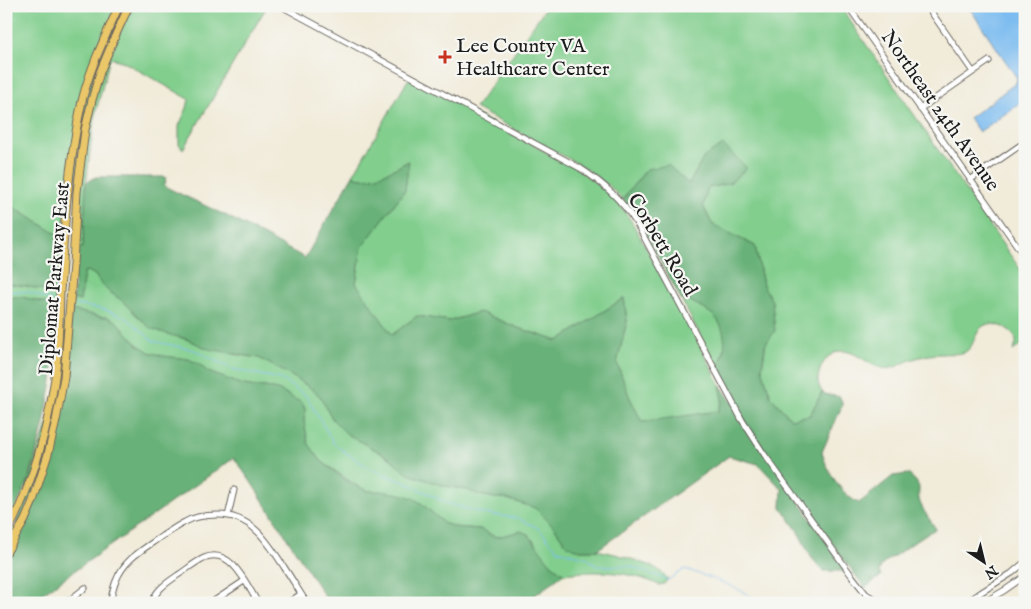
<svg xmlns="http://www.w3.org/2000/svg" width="1031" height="609" font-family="'IM FELL English',serif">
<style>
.green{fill:#81ce8d;stroke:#4e7554}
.forest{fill:#68b178;stroke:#42664a}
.water{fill:#7bbcf0;stroke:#4c6c86}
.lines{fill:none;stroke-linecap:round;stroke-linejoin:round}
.stream{stroke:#7bbcf0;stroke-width:1}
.minor-casing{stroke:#67645e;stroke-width:7}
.major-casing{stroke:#67645e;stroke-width:9}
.minor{stroke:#fff;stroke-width:5}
.major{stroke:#eac769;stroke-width:7}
.poi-dot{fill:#c8321e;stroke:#f6f6f2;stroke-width:2}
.labels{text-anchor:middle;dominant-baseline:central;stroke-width:4.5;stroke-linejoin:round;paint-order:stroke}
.poi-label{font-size:20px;fill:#1c1c1c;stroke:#f6f6f2;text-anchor:start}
.street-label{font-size:20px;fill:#1c1c1c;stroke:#f6f6f2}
</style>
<rect width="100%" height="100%" fill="#f6f6f2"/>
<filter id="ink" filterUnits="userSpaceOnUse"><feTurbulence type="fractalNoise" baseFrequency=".02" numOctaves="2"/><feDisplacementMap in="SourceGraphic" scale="10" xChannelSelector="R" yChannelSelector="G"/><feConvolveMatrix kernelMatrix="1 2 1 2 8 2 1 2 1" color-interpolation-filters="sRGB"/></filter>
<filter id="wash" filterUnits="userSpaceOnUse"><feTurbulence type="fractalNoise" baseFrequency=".0096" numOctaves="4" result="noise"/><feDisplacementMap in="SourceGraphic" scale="20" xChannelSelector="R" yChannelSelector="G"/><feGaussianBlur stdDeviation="1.12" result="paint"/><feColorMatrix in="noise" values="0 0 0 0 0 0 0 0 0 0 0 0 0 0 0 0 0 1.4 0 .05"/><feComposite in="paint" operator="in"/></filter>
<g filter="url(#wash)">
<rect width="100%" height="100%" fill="#f1ebd9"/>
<!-- green -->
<path class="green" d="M7,6h109l-27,65 -27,166 -56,-34v-194z
M132,6h135l-84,143 -4,-5v-18l8,-18 2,-9 -67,-38 -12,-3 -16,61 -8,64 -3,66 -7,-4c4,-53 7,-111 23,-162 9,-26 21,-51 33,-77z
M547,6h293l152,223 33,47v66l-12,9c1,-2 2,-5 3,-7 1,-13 -14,-19 -24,-20 -18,-1 -15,22 -27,28 -7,3 -16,1 -23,2 -12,0 -23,3 -34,7 -5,2 -11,6 -17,7 -21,5 -39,-28 -60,-13 -5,3 -9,9 -11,15 -3,8 -3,14 2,22l-12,23 -19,4 -20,-22 -9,-28 10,-67 -9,-17 -8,-39 -43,-22 -9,-19 5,-17 22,-5 -26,-26 -15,27 -42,-15 -20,24 -4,7 -14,-14 -27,-20 -107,-58z
M98,60l4,1 -26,120h-4c6,-41 11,-82 26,-121z
M409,78l170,92 32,25 12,14 10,15 43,79 1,-1 44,84 1,15 -4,10 -76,12 -13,-27 -12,-33 10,-42 -3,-23 -66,43 -40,-13 -38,-16 -30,9 -33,-5 -25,19 -36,-51 6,-38 43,-56 3,-29c-13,8 -41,24 -55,14z
M88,271l7,4 4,6 9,10 12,8 30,29 83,26 26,4 31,17 19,12 11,9 13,24 14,14 43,24 18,16 37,12 22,4 13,5 15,3h9l31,10 20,20 11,16 15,6h16l22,5 33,11 7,4 9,9 -4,5 -5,1c-29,-14 -64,-15 -95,-11l-13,-10 -10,-11 -8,-13 -27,-5 -9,2 -4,-1 -13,-7 -26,-2 -10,-4 -23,-20 -40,-12h-13l-13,-6 -34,-24 -13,-18 -4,-22 1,-12 -3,-6 -22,-12 -14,-4h-11l-15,-3 -32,-12 -9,-8 -11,-5 -25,-3 -14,-4 -11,-7 -22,-24 -9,-4h-6l-29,-7 1,-11 7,2 4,-29z
M6,284c18,1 35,5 52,10l-1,12 -35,-9 -16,1z
M682,301c9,-1 14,3 22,8 3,2 7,4 10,7 14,13 14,37 3,51z"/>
<!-- forest -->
<path class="forest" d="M723,145l24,23 -17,15 -22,5 -5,18 9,18 43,22 8,39 9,16 3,30 -10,14 -3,24 9,28 20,22 19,-4 12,-23c5,4 11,3 18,5l2,5v4l-20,46c4,17 20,44 37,51l34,-27 15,-2c19,15 6,15 13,31 4,9 10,16 15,24l-10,5 -39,27 -6,5 -2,6 2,4 -16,12 -99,-135 -22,-34 -27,-52c11,-15 10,-38 -3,-51 -3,-3 -7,-5 -10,-7 -8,-5 -13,-9 -22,-8l-43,-79 -16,-22 4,-7 20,-24 21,-4 21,19 15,-27z
M409,161l-4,29 -43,57 -6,36 36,52 25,-19 33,5 30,-9 38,16 40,13 66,-43 3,23 -10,42 12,33 13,26 76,-11 4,-10 -1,-15 125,185h-23l-12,-14 -14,-27 -16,-23 1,-18 -24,-25 -29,-8 -132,94h-16l-8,-2 -7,-4 -11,-16 -20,-20 -31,-10h-9l-15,-3 -13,-5 -22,-4 -37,-12 -18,-16 -43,-24 -14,-14 -13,-24 -11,-9 -19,-12 -31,-17 -51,-9 -21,-10 -17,-4 -20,-7 -30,-29 -12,-8 -9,-10 -4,-6 -7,-4 -4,1 -4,29 -7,-2 3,-54 7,3 3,-65 10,-6h70l-1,3 1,2 -2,3 6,4 57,27 78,42 48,-83c14,10 43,-7 56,-14z
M6,203l56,34 -4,57c-17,-5 -35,-9 -52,-10z
M13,297h9l35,9 -5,75 -8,42 -10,38 -7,23 -21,45v-30l7,-13 -2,-3 -5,-1v-184z
M72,310l29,7h6l9,4 22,24 11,7 14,4 25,3 11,5 9,8 32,12 15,3h11l14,4 22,12 3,6 -1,12 4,22 13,18 22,17 12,7 13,6h13l19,3 13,4 8,5 23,20 10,4 26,2 13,7 4,1 24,-6 7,3 23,30 13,10 -40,29h-195l-78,-121 -17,-24 -205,145h-23v-45l16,-27 13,-28 7,-19 9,-29z
M54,402h3c-8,42 -18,85 -38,122l-3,-1z"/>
<!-- water -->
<path class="water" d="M968,6h57v94l-46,32 -10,-14 47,-35 1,-5z"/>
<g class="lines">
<!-- stream -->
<path class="stream" d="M6,291l23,1 24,9
M76,305l27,4 24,9 26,23 41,9 38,19 49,10 25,17 29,49 34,23 42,17 38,19 37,10 32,4 20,10 20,22 30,8 8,8h34l38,14 17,-11c25,9 54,17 75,34"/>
</g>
</g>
<g filter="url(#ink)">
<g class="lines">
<!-- minor casing -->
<g class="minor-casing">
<path id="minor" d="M281,6l299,162c24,16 41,31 57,56l105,196 22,34 88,122 14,18 16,9
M848,6l177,251
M927,6l46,66
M920,109l69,-48
M970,180l55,-38
M228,516l6,-26
M66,603l19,-15
M110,603c2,-8 3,-15 6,-22 8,-22 28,-32 46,-45 8,-5 15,-10 23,-14 10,-6 21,-7 33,-7 34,0 50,27 66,52 8,12 15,24 23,36
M152,603c4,-14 15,-20 26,-28 8,-5 17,-13 26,-17 27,-12 43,27 54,45
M211,603l33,-22
M288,603l13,-9
M966,603l14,-10 32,-20 13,-11
M983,603l22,-13 20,-14
M1022,603l3,-2"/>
</g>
<!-- major casing -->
<g class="major-casing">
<path id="major" d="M6,535c25,-47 40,-99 48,-151 5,-30 5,-61 6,-91 4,-64 8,-129 22,-192 8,-33 23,-64 37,-95
M6,553l19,-33 8,-19 15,-47 8,-33 8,-44 9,-113 4,-72 8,-62 7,-30 8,-28 16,-38 13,-28"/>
</g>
<!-- minor -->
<use href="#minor" class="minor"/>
<!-- major -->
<use href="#major" class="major"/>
</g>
</g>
<!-- markers -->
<path class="poi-dot" d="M442.5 49.5h5v5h5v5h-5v5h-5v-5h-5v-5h5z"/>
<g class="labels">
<!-- poi labels -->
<g class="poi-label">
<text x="456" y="46">Lee County VA<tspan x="456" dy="23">Healthcare Center</tspan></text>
</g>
<!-- street labels -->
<g class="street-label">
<text transform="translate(940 111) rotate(55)">Northeast 24th Avenue</text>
<text transform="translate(662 245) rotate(59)">Corbett Road</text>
<text transform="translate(55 279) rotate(-85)">Diplomat Parkway East</text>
</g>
</g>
<!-- margin -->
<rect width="1031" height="609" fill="none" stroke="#f6f6f2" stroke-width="25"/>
<!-- north arrow -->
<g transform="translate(984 562) rotate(145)" stroke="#f6f6f2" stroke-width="4" paint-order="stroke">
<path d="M0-4L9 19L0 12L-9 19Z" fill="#1c1c1c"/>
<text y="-8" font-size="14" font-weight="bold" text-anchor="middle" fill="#1c1c1c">N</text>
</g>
</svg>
